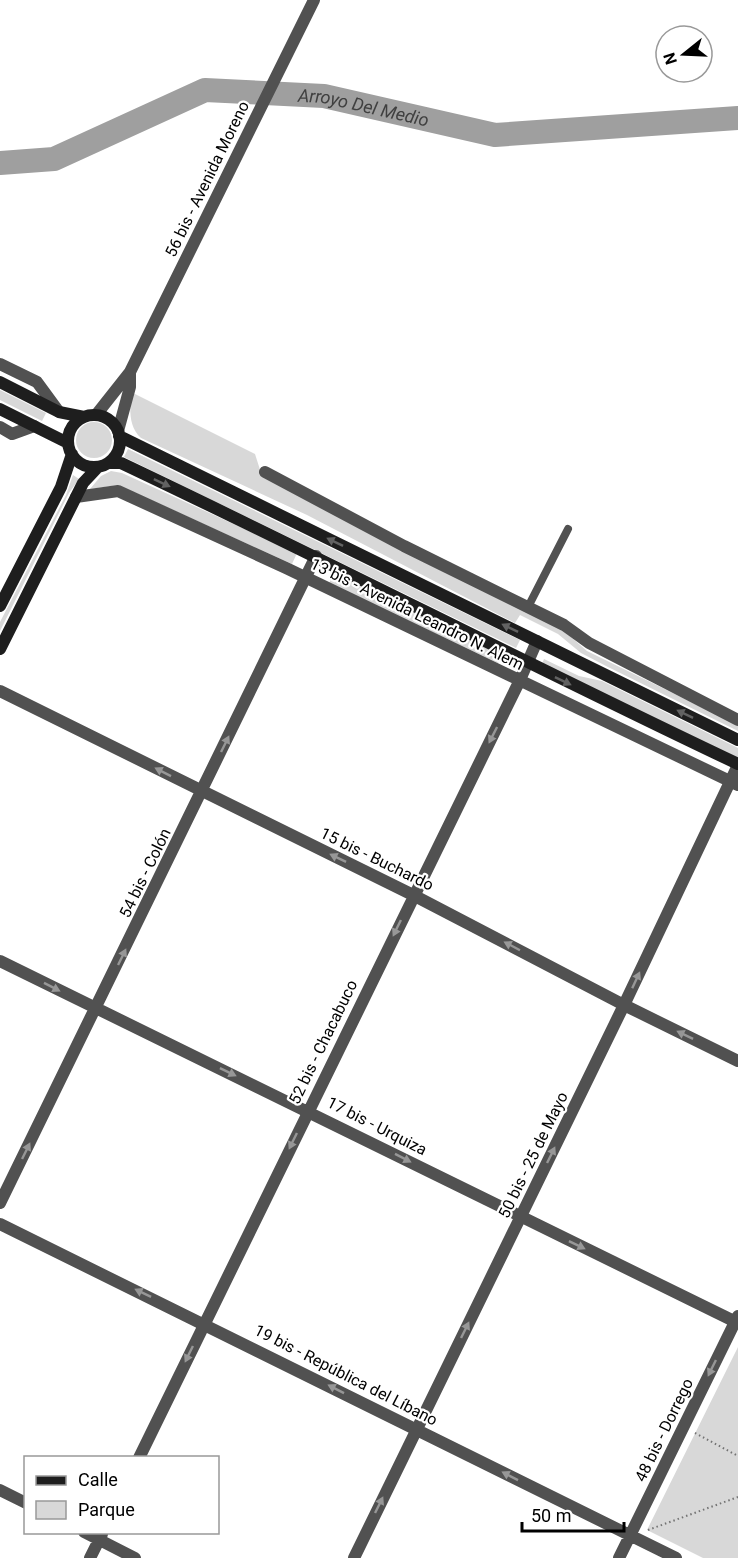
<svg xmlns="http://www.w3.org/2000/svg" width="738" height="1558" font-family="Roboto,sans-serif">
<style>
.green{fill:#d8d8d8}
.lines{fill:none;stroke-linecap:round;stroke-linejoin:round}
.river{stroke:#9f9f9f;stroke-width:24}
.path{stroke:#737373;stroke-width:2;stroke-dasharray:1.5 3;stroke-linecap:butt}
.service{stroke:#515151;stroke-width:8}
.minor{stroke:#515151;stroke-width:12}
.secondary{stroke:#1e1e1e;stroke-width:12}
.oneway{fill:#626262}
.oneway2{fill:#979797}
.labels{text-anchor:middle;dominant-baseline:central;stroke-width:4.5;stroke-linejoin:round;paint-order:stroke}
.street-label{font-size:16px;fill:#000;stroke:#fff}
.water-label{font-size:18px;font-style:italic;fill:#404040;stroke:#fff}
</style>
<rect width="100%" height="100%" fill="#fff"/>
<!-- green -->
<path class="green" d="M0,390l46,23 -4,8 -42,-21z
M131,392l124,62 7,22 302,155 23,20 151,74v6l-130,-64 -27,-14 -23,-19 -38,-19 -5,8 -208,-108 -166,-77c-13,-12 -11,-29 -10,-46z
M76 440a18 18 0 1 1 36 0a18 18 0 1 1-36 0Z
M128,449l392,191 -4,8 -392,-191z
M111,471l11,2 175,80 -5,11 -174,-79 -28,4 11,-13z
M73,475l6,4 -10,14 -69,138v-9l66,-127z
M335,572l167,84 -4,7 -169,-80z
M544,659l35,17 23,5 136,67v10l-196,-94z
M738,1347v211h-35l-56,-28z"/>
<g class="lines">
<!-- river -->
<path class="river" id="s1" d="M0,163l54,-4 151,-69 119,6 171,39 243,-17"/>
<!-- path -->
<path class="path" d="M695,1433l43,23
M648,1530l90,-33"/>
<!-- service -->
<path class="service" d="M528,607l40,-78"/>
<!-- minor -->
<path class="minor" d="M0,364l37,18 22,30
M96,415l34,-43 184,-372
M0,427l12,7 22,-8
M118,431l12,-44v-15
M265,472l139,74 160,79 25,18 149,77
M76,497l42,-6 168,77 452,217
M0,691l413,204 211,110 114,56
M0,961l738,362
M0,1203l316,-647
M0,1224l676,334
M139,1458l380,-776 18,-41
M0,1490l26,13
M84,1532l51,26
M90,1558l12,-24
M354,1558l270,-553 114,-240
M619,1558l119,-242"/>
<!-- secondary -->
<path class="secondary" d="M0,382l59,30 25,5
M0,409l68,34
M68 441a26 26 0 1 1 52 0a26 26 0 1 1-52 0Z
M119,436l619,304
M108,463h13c207,98 410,203 617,301
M0,606l61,-119 11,-33
M0,649l83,-166 15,-16"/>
</g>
<!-- one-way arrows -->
<defs><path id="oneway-solid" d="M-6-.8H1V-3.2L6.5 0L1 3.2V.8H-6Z" transform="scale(1.5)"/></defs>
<g class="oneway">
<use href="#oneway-solid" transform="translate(162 483) rotate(25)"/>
<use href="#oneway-solid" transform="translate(335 542) rotate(-154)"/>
<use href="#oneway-solid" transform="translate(510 628) rotate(-154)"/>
<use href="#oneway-solid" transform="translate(563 681) rotate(26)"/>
<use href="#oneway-solid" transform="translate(685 714) rotate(-154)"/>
</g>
<g class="oneway2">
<use href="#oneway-solid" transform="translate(493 735) rotate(117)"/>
<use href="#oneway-solid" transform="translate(225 744) rotate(-64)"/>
<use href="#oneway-solid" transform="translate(163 772) rotate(-153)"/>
<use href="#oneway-solid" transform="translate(338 858) rotate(-154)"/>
<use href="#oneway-solid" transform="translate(397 928) rotate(116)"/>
<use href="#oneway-solid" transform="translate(512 946) rotate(-152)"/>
<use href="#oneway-solid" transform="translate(122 957) rotate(-64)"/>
<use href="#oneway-solid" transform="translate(636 980) rotate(-65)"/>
<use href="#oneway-solid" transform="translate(52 987) rotate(27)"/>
<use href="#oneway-solid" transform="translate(685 1035) rotate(-154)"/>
<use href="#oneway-solid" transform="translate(228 1072) rotate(26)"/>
<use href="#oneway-solid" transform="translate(293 1141) rotate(116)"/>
<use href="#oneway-solid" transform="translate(26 1151) rotate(-64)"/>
<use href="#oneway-solid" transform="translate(551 1155) rotate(-64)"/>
<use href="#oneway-solid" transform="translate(403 1158) rotate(27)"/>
<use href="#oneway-solid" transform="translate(577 1245) rotate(26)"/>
<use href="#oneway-solid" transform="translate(143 1293) rotate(-154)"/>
<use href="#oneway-solid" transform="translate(465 1330) rotate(-64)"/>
<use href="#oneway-solid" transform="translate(189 1354) rotate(116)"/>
<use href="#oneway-solid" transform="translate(712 1368) rotate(116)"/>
<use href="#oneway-solid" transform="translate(336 1389) rotate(-153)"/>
<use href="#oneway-solid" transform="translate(510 1476) rotate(-153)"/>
<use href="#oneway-solid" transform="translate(379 1505) rotate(-64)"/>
</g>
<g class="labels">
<!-- street labels -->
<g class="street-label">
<text transform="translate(207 179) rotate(-64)">56 bis - Avenida Moreno</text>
<text transform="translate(417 614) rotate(26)">13 bis - Avenida Leandro N. Alem</text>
<text transform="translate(377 859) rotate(26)">15 bis - Buchardo</text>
<text transform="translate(145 873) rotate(-64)">54 bis - Colón</text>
<text transform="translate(323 1042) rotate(-64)">52 bis - Chacabuco</text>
<text transform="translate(377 1126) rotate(27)">17 bis - Urquiza</text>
<text transform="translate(533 1155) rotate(-64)">50 bis - 25 de Mayo</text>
<text transform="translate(346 1375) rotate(27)">19 bis - República del Líbano</text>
<text transform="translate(664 1430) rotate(-64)">48 bis - Dorrego</text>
</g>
<!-- water labels -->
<g class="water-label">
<text stroke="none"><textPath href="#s1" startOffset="380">Arroyo Del Medio</textPath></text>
</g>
</g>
<!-- legend -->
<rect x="24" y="1456" width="195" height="78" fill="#ffffff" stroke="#999999" stroke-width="1.5"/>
<rect x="36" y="1476" width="30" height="9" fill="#1e1e1e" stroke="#999999" stroke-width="1.5"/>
<text x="78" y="1486" font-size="18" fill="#000000">Calle</text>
<rect x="36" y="1501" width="30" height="18" fill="#d8d8d8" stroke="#999999" stroke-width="1.5"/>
<text x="78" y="1516" font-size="18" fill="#000000">Parque</text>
<!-- north arrow -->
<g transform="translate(684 54) rotate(252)"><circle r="28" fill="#ffffff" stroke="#999999" stroke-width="1.5"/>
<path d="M0-4.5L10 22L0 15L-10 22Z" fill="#000000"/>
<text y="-9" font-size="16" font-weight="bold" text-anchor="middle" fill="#000000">N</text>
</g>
<!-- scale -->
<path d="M522 1522v9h102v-9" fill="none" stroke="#000000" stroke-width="3"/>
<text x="531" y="1522" font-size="18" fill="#000000" stroke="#ffffff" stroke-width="4.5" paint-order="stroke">50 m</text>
</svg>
